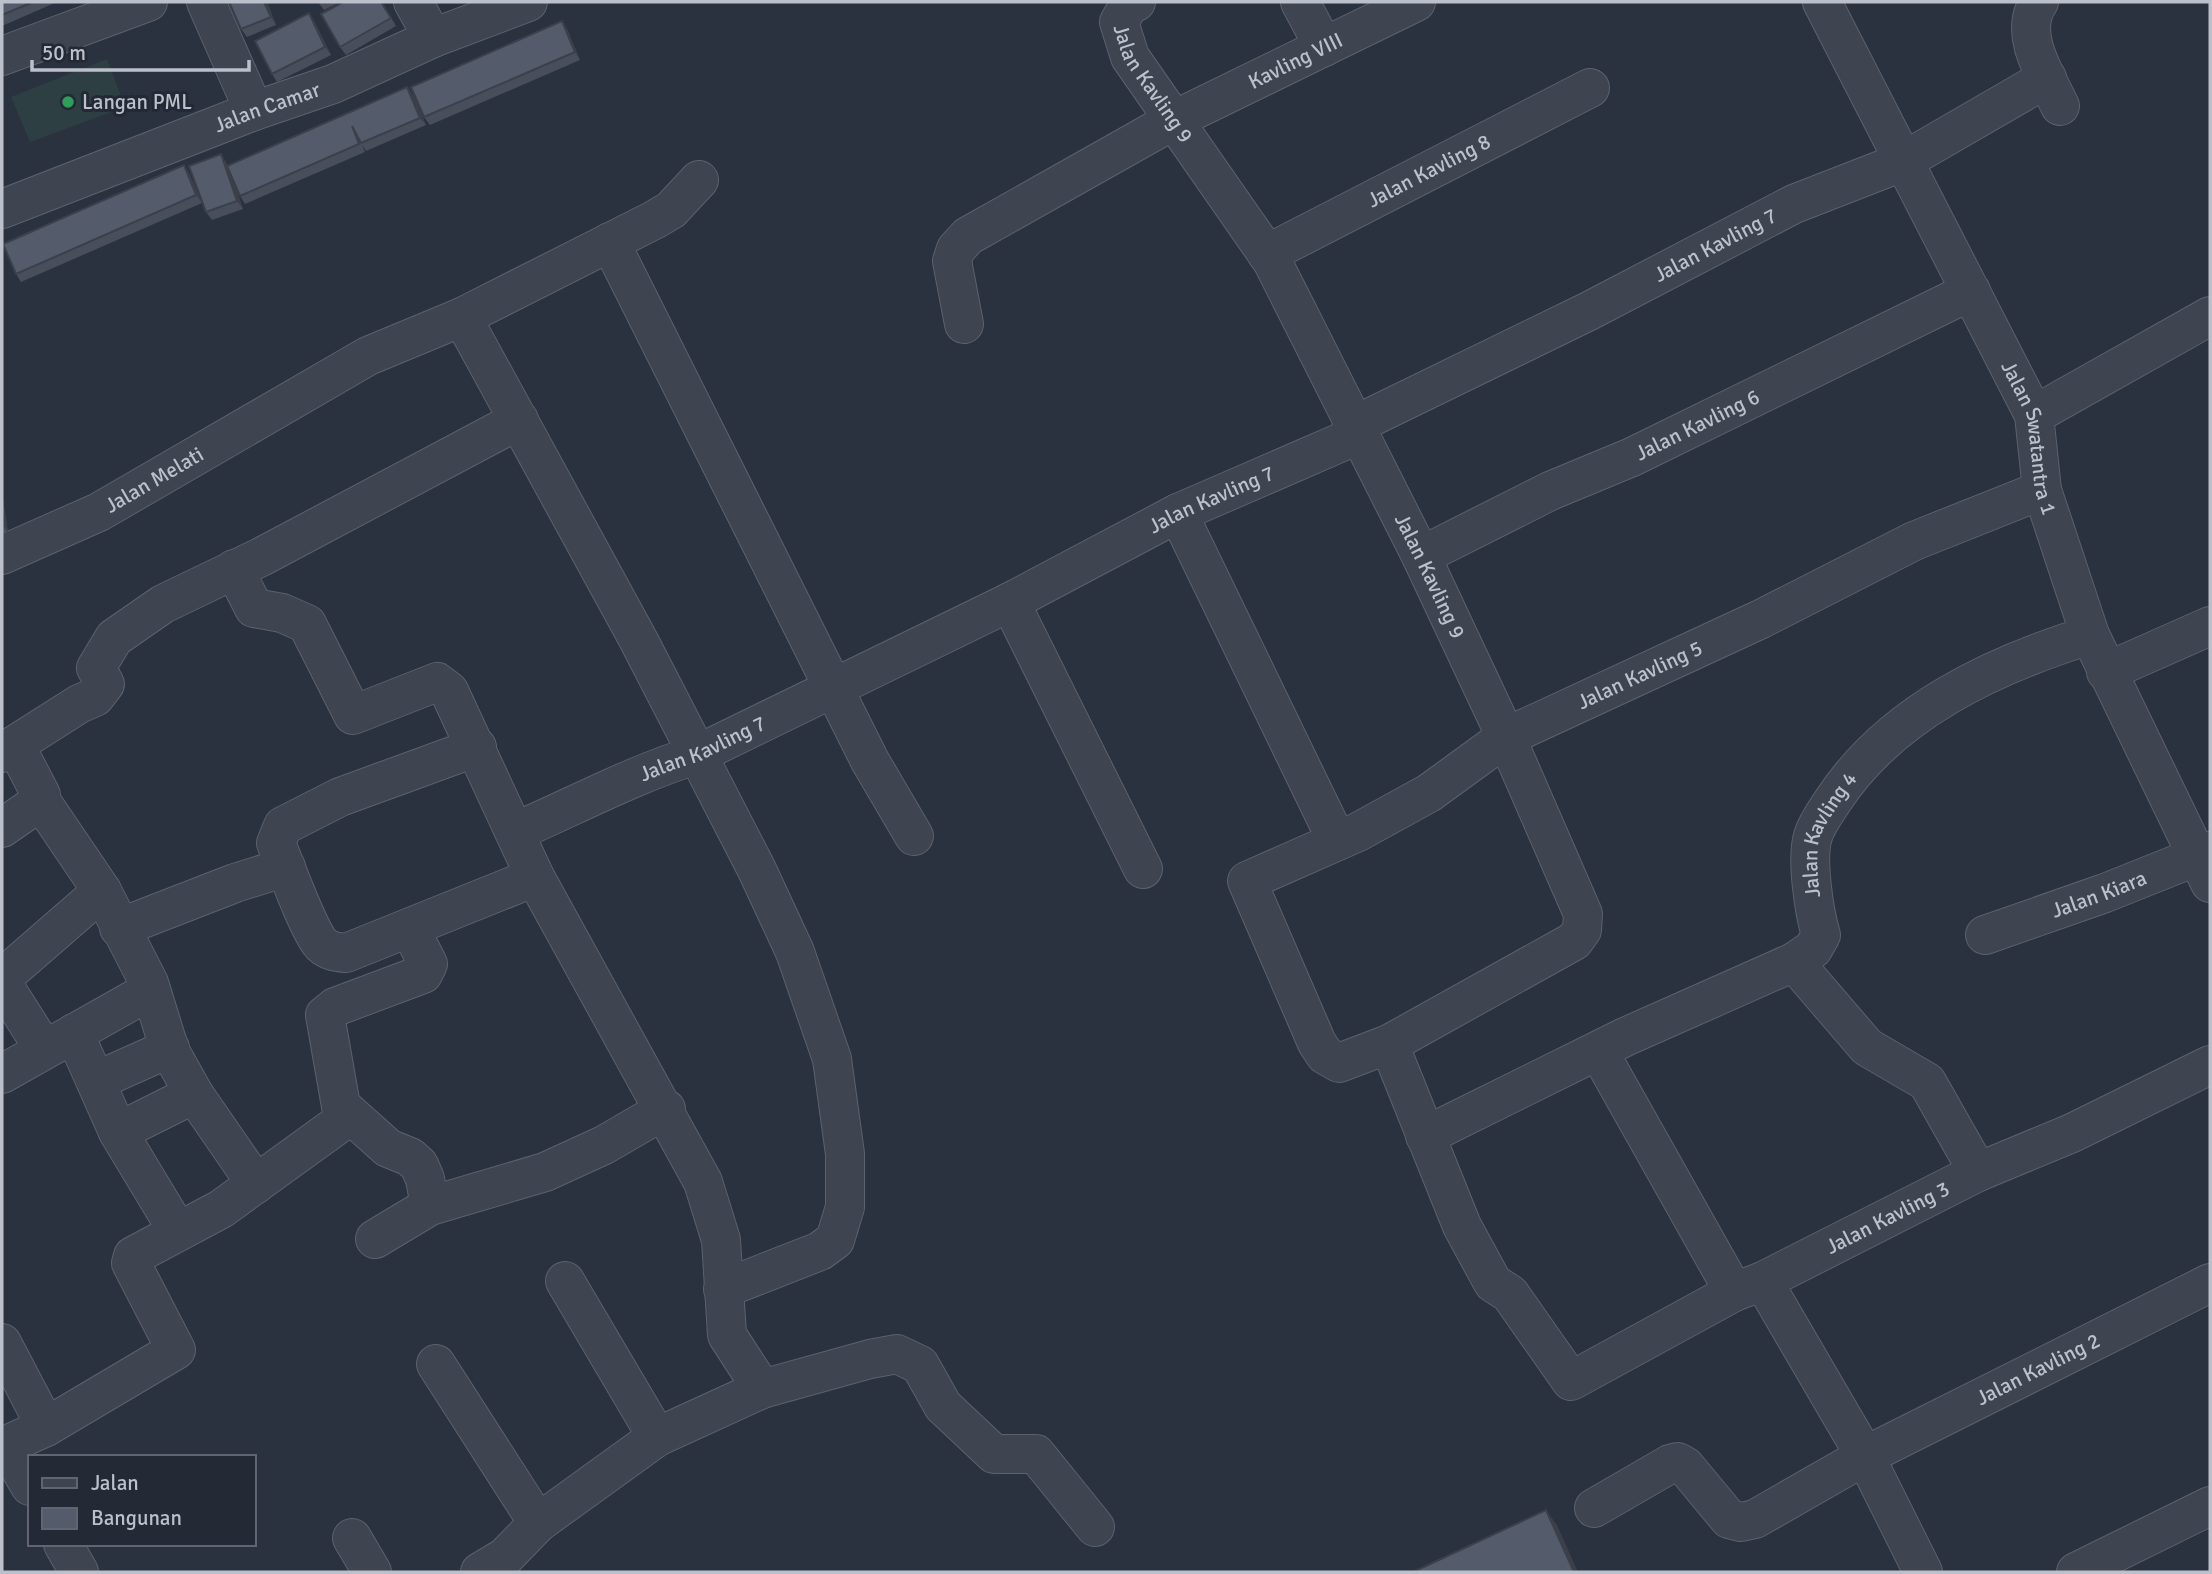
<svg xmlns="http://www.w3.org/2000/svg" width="2212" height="1574" font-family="Signika,sans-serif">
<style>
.green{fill:#2d3f42}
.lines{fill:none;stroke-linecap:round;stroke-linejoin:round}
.minor-casing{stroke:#5c626d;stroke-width:40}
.minor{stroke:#3e4450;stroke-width:38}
.wall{fill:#484e5b}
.shaded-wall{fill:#3b404a}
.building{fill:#545b6a;stroke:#3b404a;stroke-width:2}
.leisure-dot{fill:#2e9e5b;stroke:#232935;stroke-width:2.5}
.labels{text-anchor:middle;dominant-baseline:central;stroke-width:6;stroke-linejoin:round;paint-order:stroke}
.street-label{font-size:21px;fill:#bbc0ca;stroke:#232935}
.poi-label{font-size:21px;fill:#bbc0ca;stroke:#232935;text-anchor:start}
</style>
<rect width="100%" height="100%" fill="#2a3240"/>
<!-- green -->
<path class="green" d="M107,59l18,48 -95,35 -19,-45z"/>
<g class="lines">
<!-- minor casing -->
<g class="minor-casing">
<g id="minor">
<path d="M206,2l48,109"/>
<path d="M413,2l20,36"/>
<path id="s1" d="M1136,2l-7,3 -10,17 11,35 142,204 149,295 85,181 77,177 -1,16 -8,11 -185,103 -50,19 -14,-8 -8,-12 -70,-162 111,-49 71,-39 77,-56 255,-118 153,-78 128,-51"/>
<path d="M1300,2l24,45"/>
<path id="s2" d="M1822,2l212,413 8,75 48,145 120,248"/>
<path d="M2039,2c-22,31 7,74 21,104"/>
<path d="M2,56l146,-54"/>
<path id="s3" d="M2,209l252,-98 79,-27 100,-46 95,-36"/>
<path d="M610,242l260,519 44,75"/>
<path id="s4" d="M1267,254l323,-166"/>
<path d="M462,317l177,324 118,229 38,82 37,107 13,95v53l-10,33 -15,11 -97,38"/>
<path id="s5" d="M964,324l-12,-63 4,-12 12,-13 206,-116 242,-118"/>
<path d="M2034,415l176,-99"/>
<path d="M1178,513l159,328"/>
<path id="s6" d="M2,555l97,-43 269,-156 94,-39 192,-97 17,-10 28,-30"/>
<path id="s7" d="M1421,556l129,-65 82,-34 339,-166"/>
<path d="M234,569l20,39 28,5 25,11 46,91 84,-33 12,9 86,186 168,305 18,58 6,95 35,54 -105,48 -119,86 -33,34 -25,15"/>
<path d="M1010,602l133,267"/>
<path d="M2106,672l104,-46"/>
<path d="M15,745l26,50v6l61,90 47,92 21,68 24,43"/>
<path d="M477,747l-137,50 -57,29 -7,17c9,22 32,86 45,101 7,7 15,8 25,9l189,-76"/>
<path d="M2,753l77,-49 16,-7 10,-13 -9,-16 18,-30 49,-34 98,-47 258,-137"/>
<path d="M2,828l39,-27"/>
<path id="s8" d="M517,831c60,-26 117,-57 179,-76l314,-153 168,-89 166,-72 13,-17 232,-113 205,-107 108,-42 145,-84"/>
<path d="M119,928l116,-45 51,-16"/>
<path id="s9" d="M1985,935l120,-42 105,-42"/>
<path d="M2,978l100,-87"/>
<path d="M2,983l42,66"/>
<path d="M74,1033l44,99"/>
<path id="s10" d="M1389,1044l73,182 31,57 17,11 61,87 163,-89 29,-11 215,-109 94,-39 138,-68"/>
<path d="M1599,1052l135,240"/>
<path d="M2,1074l149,-84"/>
<path d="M96,1081l74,-33"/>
<path d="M341,1106l47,42 22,9 9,8 6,14 5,27"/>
<path d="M1425,1136l200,-99 169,-75"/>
<path id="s11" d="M1978,1172l-51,-90 -60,-35 -73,-85 19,-13 8,-14c-7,-23 -15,-77 -8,-99 4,-13 14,-26 21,-37 58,-87 159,-134 256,-164"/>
<path d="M177,1230l-59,-98 76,-38 62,90"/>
<path d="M375,1239l55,-33 115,-34 59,-27 62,-36"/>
<path d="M565,1281l92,156"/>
<path d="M1763,1281l102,175 58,116"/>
<path d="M2,1343l44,84"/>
<path d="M436,1364l102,159"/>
<path d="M762,1389l108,-30 27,-5 23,11 23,41 51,48h42l59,73"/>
<path d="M6,1445l24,41"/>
<path d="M2,1447l44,-20 130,-77 -45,-87 2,-7 88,-47 119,-86 2,-11 -17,-97 10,-8 88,-33 5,-10 -18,-35"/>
<path id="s12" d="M1594,1508l76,-44 8,-2 7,4 44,53 12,3 14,-3 110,-63 345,-173"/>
<path d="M352,1538l20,34"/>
<path d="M63,1544l16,28"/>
<path d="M2076,1572l134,-66"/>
</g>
</g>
<!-- minor -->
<use href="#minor" class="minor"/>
</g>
<!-- wall -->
<path class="wall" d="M2,2h55l-55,24z
M267,2l9,23 -29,12 -6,-8z
M318,2h22l-16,8z
M382,2l14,24 -50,29 -6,-8z
M309,13l5,8 17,34 -54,27 -5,-8z
M567,29l13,31 -150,65 -6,-8z
M407,87l6,8 13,30 -60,26 -4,-6 3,7 -120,52 -5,-8 -8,-19 11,32 -31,11 -6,-8 20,-50 1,4z
M189,173l13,30 -181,79 -5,-8z
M2,496l1,3 5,33 -6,1z"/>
<!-- shaded-wall -->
<path class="shaded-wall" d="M264,2h3l9,23 -5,-8z
M309,13l5,8 17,34 -6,-8z
M562,21l5,8 13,31 -5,-8z
M407,87l6,8 13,30 -6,-7z
M221,154l5,8 17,47 -6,-8z
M184,165l5,8 13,30 -6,-8z
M2,496l1,3 5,33 -6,-7z
M1546,1510l11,15 21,47h-4z"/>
<!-- building -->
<path class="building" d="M2,2h31l-31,13z
M229,2h35l7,15 -30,12z
M343,2h38l10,16 -51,29 -19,-33z
M309,13l16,34 -53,27 -17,-33z
M562,21l13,31 -151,65 -13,-30z
M407,87l13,31 -59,25 -9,-17 7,18 -119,52 -13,-30z
M221,154l16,47 -31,11 -17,-46z
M184,165l12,30 -180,79 -13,-30z
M1546,1510l28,62h-161z"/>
<!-- markers -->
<circle class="leisure-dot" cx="68" cy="102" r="7"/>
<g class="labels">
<!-- street labels -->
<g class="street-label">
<text stroke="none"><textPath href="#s5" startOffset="466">Kavling VIII</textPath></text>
<text stroke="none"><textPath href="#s1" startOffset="98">Jalan Kavling 9</textPath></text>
<text stroke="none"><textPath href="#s3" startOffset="284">Jalan Camar</textPath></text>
<text stroke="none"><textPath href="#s4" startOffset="182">Jalan Kavling 8</textPath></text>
<text stroke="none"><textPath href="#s8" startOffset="1337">Jalan Kavling 7</textPath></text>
<text stroke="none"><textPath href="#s7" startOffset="306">Jalan Kavling 6</textPath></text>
<text stroke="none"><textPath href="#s2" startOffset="485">Jalan Swatantra 1</textPath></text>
<text stroke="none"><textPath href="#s6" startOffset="170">Jalan Melati</textPath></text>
<text stroke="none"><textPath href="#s8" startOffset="770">Jalan Kavling 7</textPath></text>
<text stroke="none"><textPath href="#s1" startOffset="665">Jalan Kavling 9</textPath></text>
<text stroke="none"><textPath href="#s1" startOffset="1983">Jalan Kavling 5</textPath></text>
<text stroke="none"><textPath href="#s8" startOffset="203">Jalan Kavling 7</textPath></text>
<text stroke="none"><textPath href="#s11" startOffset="430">Jalan Kavling 4</textPath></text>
<text stroke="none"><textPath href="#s9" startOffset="121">Jalan Kiara</textPath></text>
<text stroke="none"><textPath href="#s10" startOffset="744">Jalan Kavling 3</textPath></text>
<text stroke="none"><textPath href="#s12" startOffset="520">Jalan Kavling 2</textPath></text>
</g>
<!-- poi labels -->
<g class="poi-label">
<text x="82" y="102">Langan PML</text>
</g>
</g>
<!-- border -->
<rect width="2212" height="1574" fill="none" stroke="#bbc0ca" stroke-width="7"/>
<!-- legend -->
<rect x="28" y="1455" width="228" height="91" fill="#232935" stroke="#606571" stroke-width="2"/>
<rect x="42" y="1478" width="35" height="10" fill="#3e4450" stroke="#606571" stroke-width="2"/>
<text x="91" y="1490" font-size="21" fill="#bbc0ca">Jalan</text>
<rect x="42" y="1508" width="35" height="21" fill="#545b6a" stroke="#606571" stroke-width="2"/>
<text x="91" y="1525" font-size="21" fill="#bbc0ca">Bangunan</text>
<!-- scale -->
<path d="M32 60v10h217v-10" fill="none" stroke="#bbc0ca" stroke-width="3.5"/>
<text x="42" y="60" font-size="21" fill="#bbc0ca" stroke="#232935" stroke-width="5" paint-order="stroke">50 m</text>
</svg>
